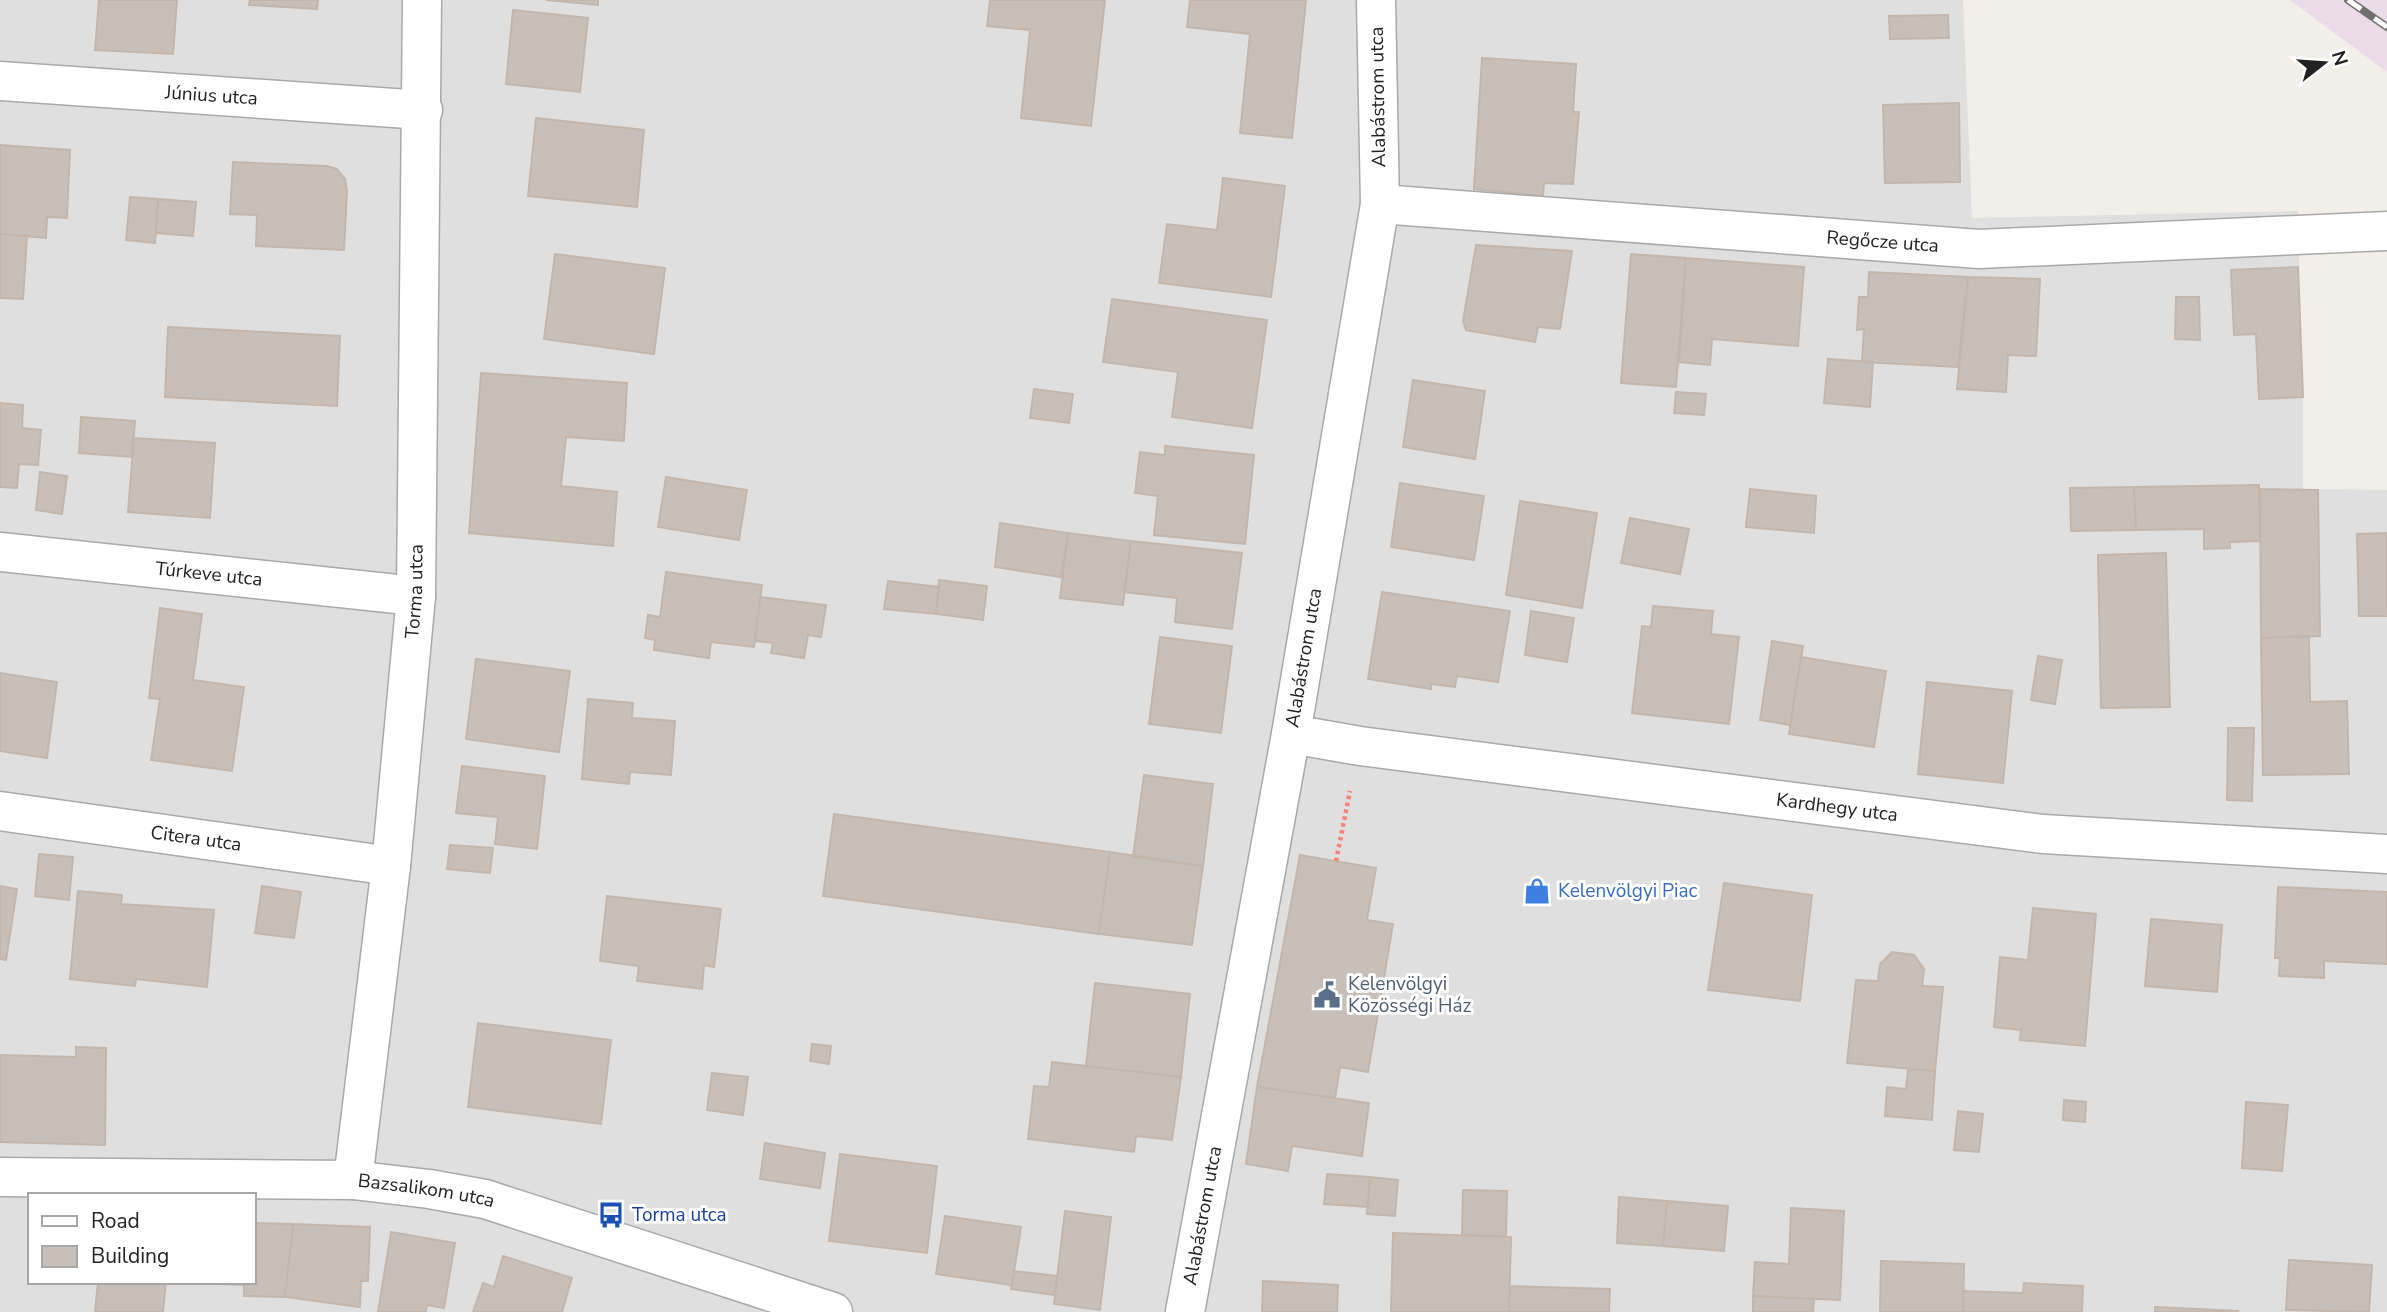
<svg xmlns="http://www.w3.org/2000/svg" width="2387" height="1312" font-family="'Nunito Sans',sans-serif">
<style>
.residential{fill:#e0dfdf;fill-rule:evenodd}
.industrial{fill:#ebdbe8}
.building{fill:#c7bfb8;stroke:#c4b6ab;stroke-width:2}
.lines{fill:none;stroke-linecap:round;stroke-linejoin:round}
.street-casing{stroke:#a9a9a9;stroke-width:41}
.path{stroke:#fa8072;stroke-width:4.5;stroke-dasharray:3.5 3.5;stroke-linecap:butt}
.street{stroke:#fff;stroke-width:38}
.rail-casing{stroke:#707070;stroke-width:8}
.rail{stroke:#fff;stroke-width:5;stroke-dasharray:16;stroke-linecap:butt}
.labels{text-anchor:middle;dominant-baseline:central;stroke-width:6;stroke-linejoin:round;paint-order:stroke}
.street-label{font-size:19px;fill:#222;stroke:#fff}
.shop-label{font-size:19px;fill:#366cbe;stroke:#fff;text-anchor:start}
.service-label{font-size:19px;fill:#4e5e75;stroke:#fff;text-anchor:start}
.transit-label{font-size:19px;fill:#164399;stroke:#fff;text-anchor:start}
</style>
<rect width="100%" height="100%" fill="#f2efe9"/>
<!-- residential -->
<path class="residential" d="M0,0h1963l9,218 326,-7 5,186v92l84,1v822h-2387zM30,1195h224v87h-224z"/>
<!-- industrial -->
<path class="industrial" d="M2290,0h97v72z"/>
<!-- building -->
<path class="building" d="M99,0h78l-4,54 -78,-4z
M250,0h68l-1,9 -68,-4z
M546,0h52v5z
M990,0h115l-14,126 -70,-8 9,-88 -43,-4z
M1190,0h116l-14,138 -52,-5 10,-99 -63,-7z
M513,10l75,8 -8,74 -74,-8z
M1948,15l1,23 -59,1 -1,-23z
M1482,58l94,6 -3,48h6l-6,72 -29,-1 -1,13 -69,-7z
M1959,103l1,79 -75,1 -2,-78z
M536,118l108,12 -7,77 -109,-11z
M0,145l70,5 -3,68 -20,-1 -1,21 -46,-4z
M233,162l94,4 10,3 8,10 2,12 -3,59 -88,-4 1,-31 -27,-1z
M1223,178l62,8 -14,111 -112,-14 8,-59 50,6z
M130,197l28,2 -3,44 -29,-3z
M158,199l38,3 -3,34 -37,-3z
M0,234l27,2 -4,63 -23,-1z
M1476,245l96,6 -12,78 -22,-2 -3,15 -69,-12 -3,-9z
M555,254l110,14 -11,86 -110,-15z
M1631,254l55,4 -10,129 -55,-4z
M1686,258l118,9 -6,79 -86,-7 -2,26 -31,-3z
M2298,267l5,130 -44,2 -3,-65 -22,1 -3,-65z
M1869,272l99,5 -10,90 -96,-5 2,-33 -7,1 2,-33h9z
M1968,277l72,2 -4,77 -28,-1 -2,37 -49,-3z
M2176,297h23l1,43 -25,-1z
M1112,299l155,21 -15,108 -80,-11 6,-45 -75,-10z
M168,327l172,9 -3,70 -172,-9z
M1828,359l45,3 -3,45 -46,-4z
M481,373l146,10 -3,58 -58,-4 -5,49 56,6 -4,54 -144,-13z
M1413,380l72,11 -10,68 -72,-12z
M1034,389l39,5 -4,29 -39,-5z
M1676,392l30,2 -2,21 -30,-2z
M0,403l23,2 -1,23 19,2 -3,35 -19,-1 -2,24 -17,-1z
M81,417l54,4 -3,36 -53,-4z
M134,438l81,5 -5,75 -82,-6z
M1165,446l89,9 -9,89 -91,-9 4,-39 -23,-3 5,-41 25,3z
M40,472l27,4 -5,38 -26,-4z
M666,477l81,13 -8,50 -81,-13z
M1400,483l84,13 -10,64 -83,-13z
M2259,485l1,56 -30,1v6l-26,1v-20l-68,1 -2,-43z
M2134,487l2,43 -65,1 -1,-43z
M1750,489l66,7 -2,37 -68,-6z
M2260,489l58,1 2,146 -59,2z
M1520,501l77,12 -15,95 -76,-13z
M1630,518l59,11 -9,45 -59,-11z
M1000,523l68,10 -7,44 -66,-10z
M1068,533l63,8 -8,64 -63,-7z
M2387,533v83h-28l-2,-82z
M1131,541l111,12 -10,76 -57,-7 2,-24 -53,-6z
M2166,553l4,154 -69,1 -3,-153z
M666,572l96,13 -8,62 -43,-5 -2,16 -55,-8 1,-10 -10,-2 3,-23 12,2z
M939,580l48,6 -4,34 -47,-6z
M888,581l51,6 -3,27 -52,-5z
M1382,592l128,19 -12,71 -41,-6 -2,11 -24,-3v5l-63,-10z
M760,597l66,8 -5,32 -13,-2 -4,23 -33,-5 2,-10 -18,-2z
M1653,606l60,5 -2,23 28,3 -10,87 -97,-11 10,-87 9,1z
M160,608l42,6 -9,66 51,7 -12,84 -81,-11 9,-61 -11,-1z
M1531,611l43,7 -7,44 -42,-7z
M2309,636l1,66 37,-1 2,73 -86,1 -2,-137z
M1160,637l72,9 -11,87 -72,-9z
M1772,641l31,5 -13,79 -30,-5z
M2038,656l24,4 -7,44 -24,-4z
M1801,657l85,14 -12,76 -85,-13z
M476,659l94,12 -11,81 -93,-13z
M0,673l57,9 -10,76 -47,-7z
M1927,682l85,9 -9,92 -85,-9z
M588,699l45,4 -1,15 43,3 -4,54 -41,-3 -1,12 -47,-5z
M2228,728h26l-2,73 -25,-1z
M462,766l83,10 -8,73 -42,-5 3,-27 -42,-4z
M1144,775l69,9 -10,82 -70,-9z
M834,814l276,38 -11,82 -276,-38z
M450,845l43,3 -3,25 -43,-4z
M1110,852l93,14 -11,79 -93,-11z
M39,854l34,3 -4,43 -34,-4z
M1300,855l76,13 -9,52 26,4 -25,148 -28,-5 -5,31 -78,-11z
M1724,883l88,12 -12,106 -92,-11z
M0,886l17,3 -11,71 -6,-1z
M262,886l39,6 -7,46 -39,-5z
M2278,887l109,5v72l-63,-3v17l-45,-2 1,-18h-5z
M78,891l44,4 -1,9 93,6 -7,77 -71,-8 -1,7 -65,-7z
M607,896l114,13 -7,58 -10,-2 -2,24 -65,-8 2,-15 -39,-5z
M2033,908l63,6 -11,132 -65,-6 1,-10 -27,-3 6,-70 28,3z
M2151,919l71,6 -5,67 -72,-6z
M1892,952l22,3 10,14 -2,17 21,1 -8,84 -88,-8 9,-83 22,1 2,-17z
M1095,983l95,11 -9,83 -95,-11z
M478,1023l133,17 -10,84 -133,-17z
M812,1044l19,2 -2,18 -19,-3z
M76,1047l30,1 -1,97 -105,-3v-87l76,2z
M1052,1062l129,15 -9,63 -36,-4 -2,16 -106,-13 6,-53 15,1z
M1908,1069l27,2 -3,49 -47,-4 2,-29 19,2z
M712,1073l36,4 -5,38 -36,-5z
M1257,1087l112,16 -7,53 -70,-10 -4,25 -42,-7z
M2064,1100l22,2 -1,20 -22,-2z
M2246,1102l42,3 -6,66 -40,-3z
M1958,1111l25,3 -4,38 -25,-2z
M765,1143l60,10 -5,35 -60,-9z
M840,1154l97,12 -10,87 -98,-12z
M1327,1174l43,3 -2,30 -44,-3z
M1370,1177l28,3 -3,36 -28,-2z
M1463,1190l44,1 -1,45 -44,-1z
M1619,1197l48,4 -4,45 -46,-3z
M1667,1201l61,5 -4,45 -61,-5z
M1791,1208l53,3 -4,89 -87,-4 2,-34 34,2z
M1065,1211l46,6 -11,93 -46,-6z
M945,1216l76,11 -9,58 -76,-11z
M254,1223l39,1 -8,73 -41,-1v-11l-46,-2 56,-1z
M293,1224l77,3 -2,54h-7l-1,26 -75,-10z
M391,1232l64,11 -11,65 -17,-3 -1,7h-48z
M1393,1233l118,4 -2,75h-118z
M503,1256l69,22 -10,34h-89l10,-29 11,4z
M2289,1260l83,5 -3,47 -83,-2z
M1881,1261l83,3 -1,48h-83z
M1014,1271l43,5 -2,19 -44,-6z
M1263,1281l75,4 -1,27h-75z
M98,1282h68l-3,30h-68z
M2024,1283l59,3 -1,26h-119v-21l60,2z
M1510,1286l100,3 -1,23h-100z
M1753,1296l61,3 -1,13h-60z
M2155,1307l83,4 -1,1h-82z"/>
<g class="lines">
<!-- street casing -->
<g class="street-casing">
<g id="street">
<path id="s1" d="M0,81l423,29"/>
<path id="s2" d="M1380,204l599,45 408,-18"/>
<path id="s3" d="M0,552l416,44"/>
<path id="s4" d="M1291,734l69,12 683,88 344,20"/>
<path id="s5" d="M0,811l391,55"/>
<path id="s6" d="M0,1177l353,3 76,9 56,10 348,113"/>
<path id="s7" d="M353,1180l38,-314 25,-270 6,-596"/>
<path id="s8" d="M1185,1312l106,-578 89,-530 -4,-204"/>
</g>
</g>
<!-- path -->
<path class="path" d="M1336,861l14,-70"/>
<!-- street -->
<use href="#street" class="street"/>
<!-- rail casing -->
<g class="rail-casing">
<path id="rail" d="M2348,0l39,27"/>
</g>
<!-- rail -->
<use href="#rail" class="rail"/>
</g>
<!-- icons -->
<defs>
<g id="shop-bare" transform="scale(2.1)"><path d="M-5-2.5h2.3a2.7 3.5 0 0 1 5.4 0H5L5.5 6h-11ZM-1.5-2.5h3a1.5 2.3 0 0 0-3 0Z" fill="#3f7fe0" stroke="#fff" stroke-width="2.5" paint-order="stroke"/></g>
<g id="civic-bare" transform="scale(2.1)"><path d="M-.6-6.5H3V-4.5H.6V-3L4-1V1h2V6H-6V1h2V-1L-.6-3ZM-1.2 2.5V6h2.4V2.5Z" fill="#5c6f8a" stroke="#fff" stroke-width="2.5" paint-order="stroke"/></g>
<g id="bus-bare" transform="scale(2.1)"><path d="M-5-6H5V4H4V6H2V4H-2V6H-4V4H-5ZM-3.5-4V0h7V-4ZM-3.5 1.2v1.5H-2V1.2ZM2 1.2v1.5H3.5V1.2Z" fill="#1a4fb4" stroke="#fff" stroke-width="2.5" paint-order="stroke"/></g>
</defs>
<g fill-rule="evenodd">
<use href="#shop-bare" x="1537" y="891"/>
<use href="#civic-bare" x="1327" y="995"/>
<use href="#bus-bare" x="611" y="1215"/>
</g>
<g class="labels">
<!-- street labels -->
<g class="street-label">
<text stroke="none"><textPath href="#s1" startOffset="212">Június utca</textPath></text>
<text transform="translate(1378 97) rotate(-91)">Alabástrom utca</text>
<text stroke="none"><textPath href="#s2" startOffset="504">Regőcze utca</textPath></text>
<text stroke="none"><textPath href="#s3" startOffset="210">Túrkeve utca</textPath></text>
<text stroke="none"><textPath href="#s7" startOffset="592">Torma utca</textPath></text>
<text stroke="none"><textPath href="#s8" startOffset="665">Alabástrom utca</textPath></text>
<text stroke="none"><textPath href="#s4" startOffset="551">Kardhegy utca</textPath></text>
<text stroke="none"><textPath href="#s5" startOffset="198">Citera utca</textPath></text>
<text stroke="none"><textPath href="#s6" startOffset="427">Bazsalikom utca</textPath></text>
<text stroke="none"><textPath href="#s8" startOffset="98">Alabástrom utca</textPath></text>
</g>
<!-- shop labels -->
<g class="shop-label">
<text x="1558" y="891">Kelenvölgyi Piac</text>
</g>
<!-- service labels -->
<g class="service-label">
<text x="1348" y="984">Kelenvölgyi<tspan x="1348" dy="22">Közösségi Ház</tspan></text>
</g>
<!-- transit labels -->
<g class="transit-label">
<text x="632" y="1215">Torma utca</text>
</g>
</g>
<!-- legend -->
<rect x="28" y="1193" width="228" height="91" fill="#ffffff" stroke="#a7a7a7" stroke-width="2"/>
<rect x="42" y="1216" width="35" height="10" fill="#ffffff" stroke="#a7a7a7" stroke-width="2"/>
<text x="91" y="1228" font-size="21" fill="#222222">Road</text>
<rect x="42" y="1246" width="35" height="21" fill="#c7bfb8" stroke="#a7a7a7" stroke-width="2"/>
<text x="91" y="1263" font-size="21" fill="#222222">Building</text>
<!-- north arrow -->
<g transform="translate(2324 63) rotate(73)" stroke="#ffffff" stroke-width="5" paint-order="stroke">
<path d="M0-5L12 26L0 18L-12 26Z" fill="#222222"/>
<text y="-10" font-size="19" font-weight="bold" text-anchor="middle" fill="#222222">N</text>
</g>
</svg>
